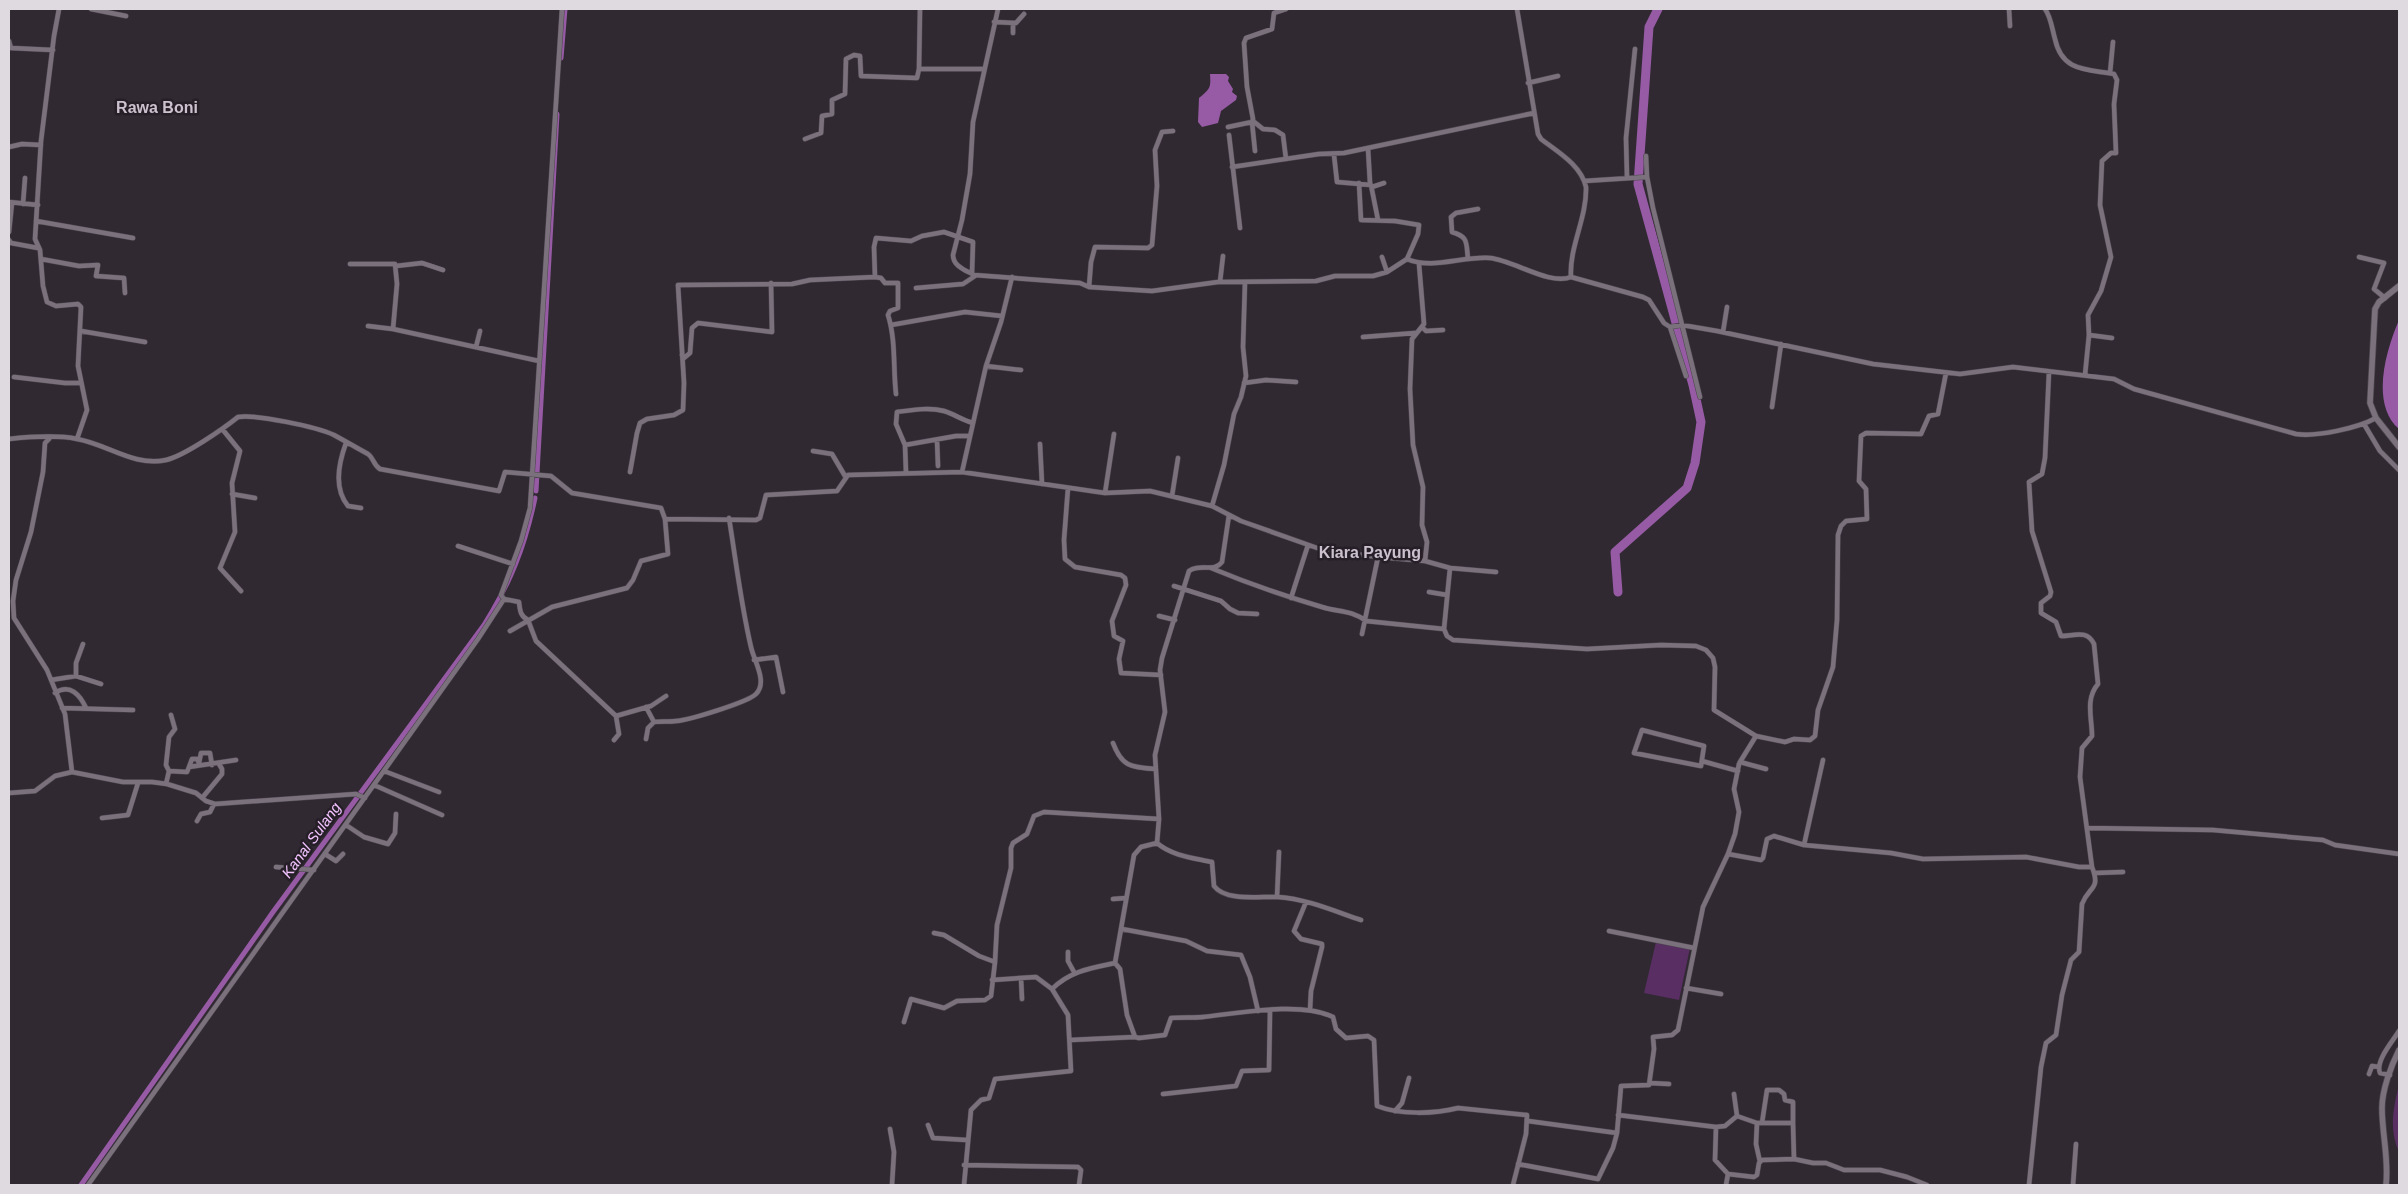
<svg xmlns="http://www.w3.org/2000/svg" width="2408" height="1194" font-family="Arial,sans-serif">
<style>
.green{fill:#592e63}
.water{fill:#965ba4}
.lines{fill:none;stroke-linecap:round;stroke-linejoin:round}
.canal{stroke:#965ba4;stroke-width:5}
.river{stroke:#965ba4;stroke-width:9}
.street-casing{stroke:#4c454d;stroke-width:5.5}
.secondary-casing{stroke:#4c454d;stroke-width:7}
.street{stroke:#7a717d;stroke-width:4.5}
.secondary{stroke:#7a717d;stroke-width:5.5}
.labels{text-anchor:middle;dominant-baseline:central;stroke-width:5;stroke-linejoin:round;paint-order:stroke}
.water-label{font-size:15px;font-style:italic;fill:#f3c4ff;stroke:#261f28}
.quarter-label{font-size:16px;font-weight:bold;fill:#ccc2cf;stroke:#261f28}
</style>
<rect width="100%" height="100%" fill="#302932"/>
<!-- green -->
<path class="green" d="M1656,942l34,6 -11,52 -35,-7z
M2399,1085v67c-10,-22 -6,-43 0,-67z"/>
<!-- water -->
<path class="water" d="M1210,74h16l3,3 -1,4 5,8 -1,3 5,4 -1,4 -15,11 -3,12 -16,4 -4,-5 1,-24c11,-9 12,-10 11,-24z
M2399,320v109c-29,-25 -13,-79 0,-109z"/>
<g class="lines">
<!-- canal -->
<path class="canal" d="M561,58l4,-49
M536,491l21,-377
M81,1185l192,-273 211,-287c26,-41 41,-79 51,-127"/>
<!-- river -->
<path class="river" d="M1618,592l-3,-40 72,-64 8,-25 6,-41 -8,-37 -55,-201 11,-157 9,-18"/>
<!-- street casing -->
<g class="street-casing">
<path id="street" d="M59,9l-5,27 -13,105 -6,98 5,11 3,36 4,16 9,4 22,-2 3,3 -3,59 9,44 -10,29
M91,9l35,7
M562,9l-32,499 -9,33 -20,54 3,4 15,3c1,8 1,14 9,18l8,21 80,75 3,18 -5,6
M920,9l-1,60h65
M998,9l-25,113 -3,52 -8,46 -9,35c0,11 12,15 21,20l106,8 9,4 63,4 66,-9 98,-1 19,-5h38l14,-4 20,-13c25,11 55,-3 83,-1 23,2 60,28 81,19
M1517,9l21,125 3,5c17,13 40,26 45,48 1,31 -17,60 -15,90l72,20 6,3 15,23 6,4 12,-2 35,6 156,33 87,10 53,-7 101,12 20,10 162,45c21,3 62,-6 80,-16
M2009,9l1,17
M2045,9c6,8 7,20 10,30 7,33 32,30 59,35l3,6 -3,24 2,49h-5l-9,8 -2,44 11,52 -10,34 -13,24 1,20 -4,40
M994,22l22,1 8,-9
M1013,33v-10
M9,41l2,7 42,2
M2110,73l3,-31
M1528,83l30,-7
M1253,121l10,8 12,1 8,5 3,24
M1252,122l3,29
M1228,127l24,-5 1,-3 -6,-32 -3,-44 2,-5 26,-9 2,-16 12,-4
M1229,135l11,93
M805,139l16,-6 1,-17 10,-2v-14l13,-6 1,-35 8,-4 6,1 1,20 56,2 2,-9
M9,147l13,-3 19,1
M1368,148l2,35
M1334,155l3,27 34,3 7,35
M1646,156l1,21 6,31 47,189
M1232,167l87,-13 25,-1 190,-40
M1627,177l-1,-39 9,-89
M1584,181l63,-4
M1359,183l2,37 34,1 24,4 -1,9 -11,25
M1372,187l12,-4
M9,202l29,3
M23,204l2,-26
M36,221l97,17
M9,232l3,-29
M9,240l2,3 27,5
M1382,257l5,15
M2359,257l25,6 -10,26 11,9
M41,259l38,7 19,-1 -2,11 28,2 1,15
M1468,259c-2,-16 1,-22 -16,-27l-1,-15 5,-4 22,-4
M350,264h45l2,20 -4,45
M1419,264l5,60 -12,15 -2,50 3,56 10,42 -1,38 5,17 -2,19
M396,266l26,-3 21,7
M875,277l-1,-30 2,-9 35,3 11,-5 22,-4 29,10 -1,32
M1220,282l3,-26
M1089,287l2,-25 4,-15 53,1 4,-3 5,-59 -2,-36 7,-18 11,-1
M916,288l47,-4 12,-8
M891,325l74,-13 37,4
M368,326l25,3 146,32
M1670,327l16,49
M1423,328l3,3 17,-1
M81,331l64,11
M1723,332l4,-25
M2089,335l23,3
M1363,337l52,-4
M476,347l4,-16
M682,355l2,3 6,-5 2,-25 6,-5 74,9 -1,-49
M986,366l35,4
M14,377l51,6h16
M1244,383l22,-3 30,2
M1772,407l9,-63
M2364,424l16,27 19,19
M223,430l17,21 -8,32 3,49 -15,36 21,23
M9,439c19,-2 49,-4 68,0 30,5 57,28 89,21 18,-4 57,-31 72,-43 18,-3 79,10 96,18 11,6 23,13 34,19 6,4 5,11 12,15l119,22 6,-19 46,4 21,17 89,15 4,11 3,35 -27,7 -8,19 -6,8 -75,19 -42,24
M49,439l-4,4 -2,29 -12,60 -15,48 -3,21 1,17 33,52 18,44 7,58
M937,440l1,26
M346,443c-7,19 -13,45 2,63l13,2
M1040,444l2,40
M905,445l51,-9h14
M813,451l19,3 13,22
M630,472l7,-39 3,-10 7,-4 27,-4 9,-5 1,-27 -6,-98 114,-1 18,-4 65,-3 6,1 4,5h13v25l-8,3 -2,4c8,25 5,53 8,79
M962,472l24,-106 15,-44 11,-45
M906,473l-1,-28 -9,-21 1,-12c15,-2 32,-5 47,-1 10,3 18,9 29,12
M1068,488l-4,52 1,19 10,8 46,8 4,3 1,7 -14,36 2,15 9,5 -4,18 2,14 40,2
M1105,493l9,-59
M232,494l23,4
M1172,496l6,-38
M1212,506l12,-41 10,-51 7,-17 5,-21 -3,-29 2,-65
M665,519l91,1 4,-2 6,-23 71,-4 11,-16 114,-3 143,21 45,-2 62,15 29,15 79,28 58,8 47,4 25,7 -6,61 3,7 6,4 134,9 74,-4 35,1 10,4 7,8 2,9 -1,43 42,26 29,6 9,-3 16,1 5,-4 3,-26 15,-43 4,-47 1,-85 3,-9 5,-5 21,-2 -1,-30 -7,-8 2,-45 5,-3 55,1 8,-18 9,-2 8,-41
M458,546l55,18
M1211,568c36,15 73,28 111,39 15,5 30,3 44,14l78,8
M1450,568l46,4
M1174,586l47,15 9,8 8,4 19,1
M1429,592l18,3
M1291,598l17,-53
M1159,616l16,4
M1362,634l16,-77
M754,660l22,-3 7,35
M76,676v-13l7,-19
M51,680l25,-4 25,8
M55,693c15,-10 25,2 31,15
M646,707l8,15
M62,708l71,2
M171,715l4,14 -6,8 -3,28 3,6 18,1 2,-5 47,-7
M616,716l35,-10 15,-10
M1642,730l62,16 -3,20 -67,-13z
M646,739l2,-11 6,-6c7,-1 15,0 22,-1 14,-1 72,-19 80,-27 12,-12 -2,-33 -5,-47 -10,-42 -15,-86 -22,-129
M1113,743c9,24 18,24 42,26
M1823,760l-19,85 87,8 32,6 103,-2 53,10h13l-12,-90 2,-29 10,-12c0,-18 -7,-37 6,-52l-4,-40c-7,-15 -20,-8 -33,-8l-5,-14 -15,-9v-10l9,-7 1,-4 -19,-61 -3,-49 13,-8 3,-16 4,-86
M1702,761l36,10
M1740,762l16,-26
M199,763l2,-10h9l2,12
M189,767l3,-8h5l2,4
M384,771l55,21
M166,784l3,-13
M374,785l68,30
M9,793l26,-2 20,-15 17,-4 51,10h29l15,2 29,9 10,8 9,3 141,-10 9,4
M202,798l20,-24v-5l-3,-5
M102,818l26,-3 10,-32
M197,821l4,-7 9,-2 4,-8
M346,825l18,12 24,7 7,-11 1,-19
M2088,828l125,2 110,10 12,5 64,9
M1157,843l2,-24 -4,-64 10,-43 -5,-42 2,-12 27,-87c10,-8 25,2 33,-9l7,-47
M1157,843c15,13 37,15 55,19l2,24c12,16 47,10 64,11 29,2 56,14 83,23
M325,854l11,7 7,-7
M1728,854l33,6 2,-2 4,-19 7,-3 30,9
M276,867l38,3
M2095,873l28,-1
M1277,897l2,-45
M1113,899l13,-1
M1306,902l-12,29 7,8 21,5v3l-11,44 -1,19
M1122,929l64,12 21,10 34,4 9,22 8,34
M1609,931l85,17
M1068,952v9l6,11
M995,962l2,-37 14,-57v-20l2,-5 14,-9 7,-18 10,-4 115,7
M1115,963l5,6 7,46 8,22 4,1 26,-3 6,-17c11,-1 21,0 32,-1 36,-4 98,-16 130,0l3,12 10,9 22,-2 6,4 3,66c23,9 57,8 81,2l69,7 -1,19 -13,51
M1021,978l1,21
M992,980l44,-3 16,12c18,-18 39,-21 63,-26l19,-108 7,-8 16,-4
M1686,988l35,6
M904,1022l7,-23 33,9 13,-7 28,-1 6,-4 4,-34 -16,-6 -35,-21 -10,-2
M1070,1040l65,-3
M2369,1074l3,-8 7,1
M2390,1075l-10,-2c-5,-12 13,-32 19,-42
M1650,1083l19,1
M1163,1094l73,-8 6,-15 27,-1 1,-59
M1734,1094l3,22
M1395,1111l7,-8 7,-25
M1618,1115l98,12 -1,33 13,14 26,3 3,-2 2,-12 3,-3 32,-1 19,4h13l18,7h36l27,7 20,8
M1528,1121l89,12 4,-47 28,-1 5,-36 -1,-12 19,-2 6,-5 25,-123 25,-53 7,-20 4,-22 -5,-23 5,-25 1,-2 26,7
M1757,1123l-1,21 4,18
M1762,1123l5,-33h12l5,4 1,6 8,2v21
M928,1125l5,13 34,2
M1716,1127l9,-1 12,-10 20,7h36l1,36
M890,1129l4,23 -2,33
M1518,1164l80,15 15,-31 4,-15
M964,1165l114,2 3,3 -2,15
M88,1185l390,-546 26,-40
M964,1185l7,-75 10,-10 8,-2 6,-19 76,-8 -3,-56 -16,-26
M1726,1185l2,-11
M2029,1185l12,-118 5,-24 10,-8 6,-40 9,-35 8,-8 3,-48c7,-18 19,-14 10,-37
M2073,1185l3,-41"/>
</g>
<!-- secondary casing -->
<g class="secondary-casing">
<path id="secondary" d="M2399,286l-20,16 -4,7 -5,94 6,15 23,29
M2386,1185c3,-26 -4,-51 -4,-77 0,-18 9,-42 17,-58"/>
</g>
<!-- street -->
<use href="#street" class="street"/>
<!-- secondary -->
<use href="#secondary" class="secondary"/>
</g>
<g class="labels">
<!-- water labels -->
<g class="water-label">
<text transform="translate(311 840) rotate(-54)">Kanal Sulang</text>
</g>
<!-- quarter labels -->
<g class="quarter-label">
<text x="157" y="107">Rawa Boni</text>
<text x="1370" y="552">Kiara Payung</text>
</g>
</g>
<!-- border -->
<rect width="2408" height="1194" fill="none" stroke="#dfd9e0" stroke-width="20"/>
</svg>
